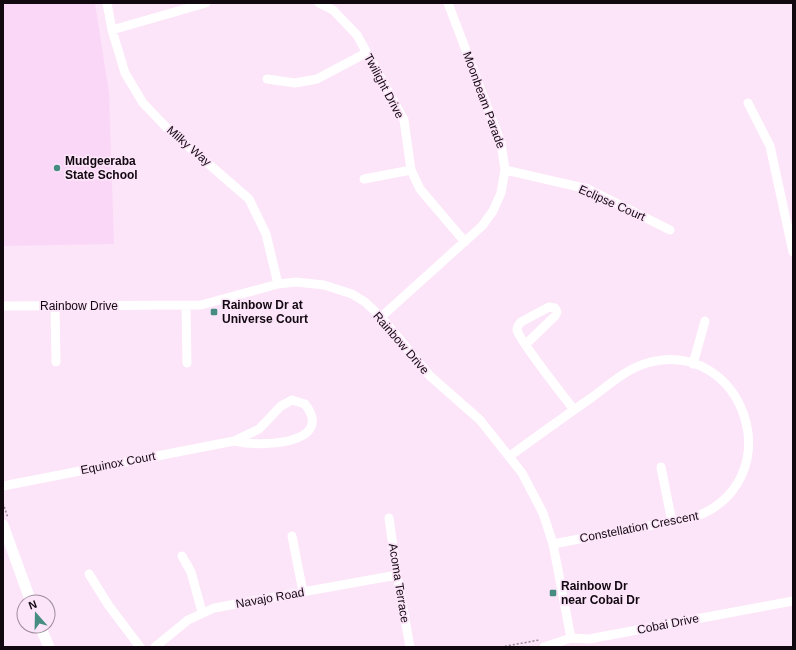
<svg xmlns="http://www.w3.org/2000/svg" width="796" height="650" font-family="Arial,sans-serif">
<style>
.built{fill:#fbd7f7}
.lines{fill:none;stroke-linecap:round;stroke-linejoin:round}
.path{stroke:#9b8999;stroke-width:1.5;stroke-dasharray:2 2;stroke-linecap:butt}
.minor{stroke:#fff;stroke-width:9}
.tertiary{stroke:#fff;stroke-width:11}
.poi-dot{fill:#478c81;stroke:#fce4f9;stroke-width:1.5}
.labels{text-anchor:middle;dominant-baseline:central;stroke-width:3.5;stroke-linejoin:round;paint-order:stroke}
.street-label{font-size:12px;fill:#110810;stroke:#fce4f9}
.poi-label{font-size:12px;font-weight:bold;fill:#110810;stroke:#fce4f9;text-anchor:start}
</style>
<rect width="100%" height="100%" fill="#fce4f9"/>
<!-- built -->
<path class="built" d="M3,3h92l14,90 5,151 -111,2z"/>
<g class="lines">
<!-- path -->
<path class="path" d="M3,503l5,15
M501,647l38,-7"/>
<!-- minor -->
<path class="minor" d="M107,3l5,27 13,43 18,30 23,24 83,72 17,35 12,50
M319,3l14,7 24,25 47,85 7,50 9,19 45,53
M112,30l94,-27
M267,79l28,4 22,-4 49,-26
M748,103l22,43 23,106
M505,170l83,19 82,41
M364,179l47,-9
M3,306l198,-1 77,-21 18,-2 28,3 28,9 13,8 16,15 49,59 50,44 42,53 21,40 10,31 18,94
M55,306l1,56
M186,306l1,57
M381,317l101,-91 11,-15 8,-18 4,-23 -4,-27 -53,-140
M526,344l29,-28 2,-4 -2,-4 -6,-1 -28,15c-2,2 -4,4 -4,8 2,10 48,68 57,80
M693,364l12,-43
M510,456c27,-20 54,-39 81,-58 18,-13 35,-29 56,-35 97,-27 146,117 48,154l-142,27
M661,467l11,55
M3,486l231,-45 25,-12 22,-23 11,-6 13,4c32,42 -49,43 -71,37
M389,518l8,57 13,72
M292,536l11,56
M182,556l9,16 11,40
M89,574l20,32 31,41
M155,647l33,-27 26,-12 183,-33
M544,647l27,-9 18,1 204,-38"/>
<!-- tertiary -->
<path class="tertiary" d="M3,525l28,77
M40,626l9,21"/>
</g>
<!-- markers -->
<g class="poi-dot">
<circle cx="57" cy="168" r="4"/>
<rect x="210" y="308" width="8" height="8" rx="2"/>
<rect x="549" y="589" width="8" height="8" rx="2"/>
</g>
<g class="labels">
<!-- street labels -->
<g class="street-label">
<text transform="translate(384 86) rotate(62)">Twilight Drive</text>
<text transform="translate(484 100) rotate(70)">Moonbeam Parade</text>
<text transform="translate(189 146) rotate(41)">Milky Way</text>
<text transform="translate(612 203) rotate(24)">Eclipse Court</text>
<text x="79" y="306">Rainbow Drive</text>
<text transform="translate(401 343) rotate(49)">Rainbow Drive</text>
<text transform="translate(118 463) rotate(-11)">Equinox Court</text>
<text transform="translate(639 527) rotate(-11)">Constellation Crescent</text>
<text transform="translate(399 583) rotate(81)">Acoma Terrace</text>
<text transform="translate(270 598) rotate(-10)">Navajo Road</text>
<text transform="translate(668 624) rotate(-11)">Cobai Drive</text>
</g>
<!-- poi labels -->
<g class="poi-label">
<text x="65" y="161">Mudgeeraba<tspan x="65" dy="14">State School</tspan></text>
<text x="222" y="305">Rainbow Dr at<tspan x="222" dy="14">Universe Court</tspan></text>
<text x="561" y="586">Rainbow Dr<tspan x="561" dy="14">near Cobai Dr</tspan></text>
</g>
</g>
<!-- border -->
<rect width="796" height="650" fill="none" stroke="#110810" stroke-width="8"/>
<!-- north arrow -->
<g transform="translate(36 614) rotate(340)"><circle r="19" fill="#fce4f9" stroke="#9e8c9c"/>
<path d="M0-3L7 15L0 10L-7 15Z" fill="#478c81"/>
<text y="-6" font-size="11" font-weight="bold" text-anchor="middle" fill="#110810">N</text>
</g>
</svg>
